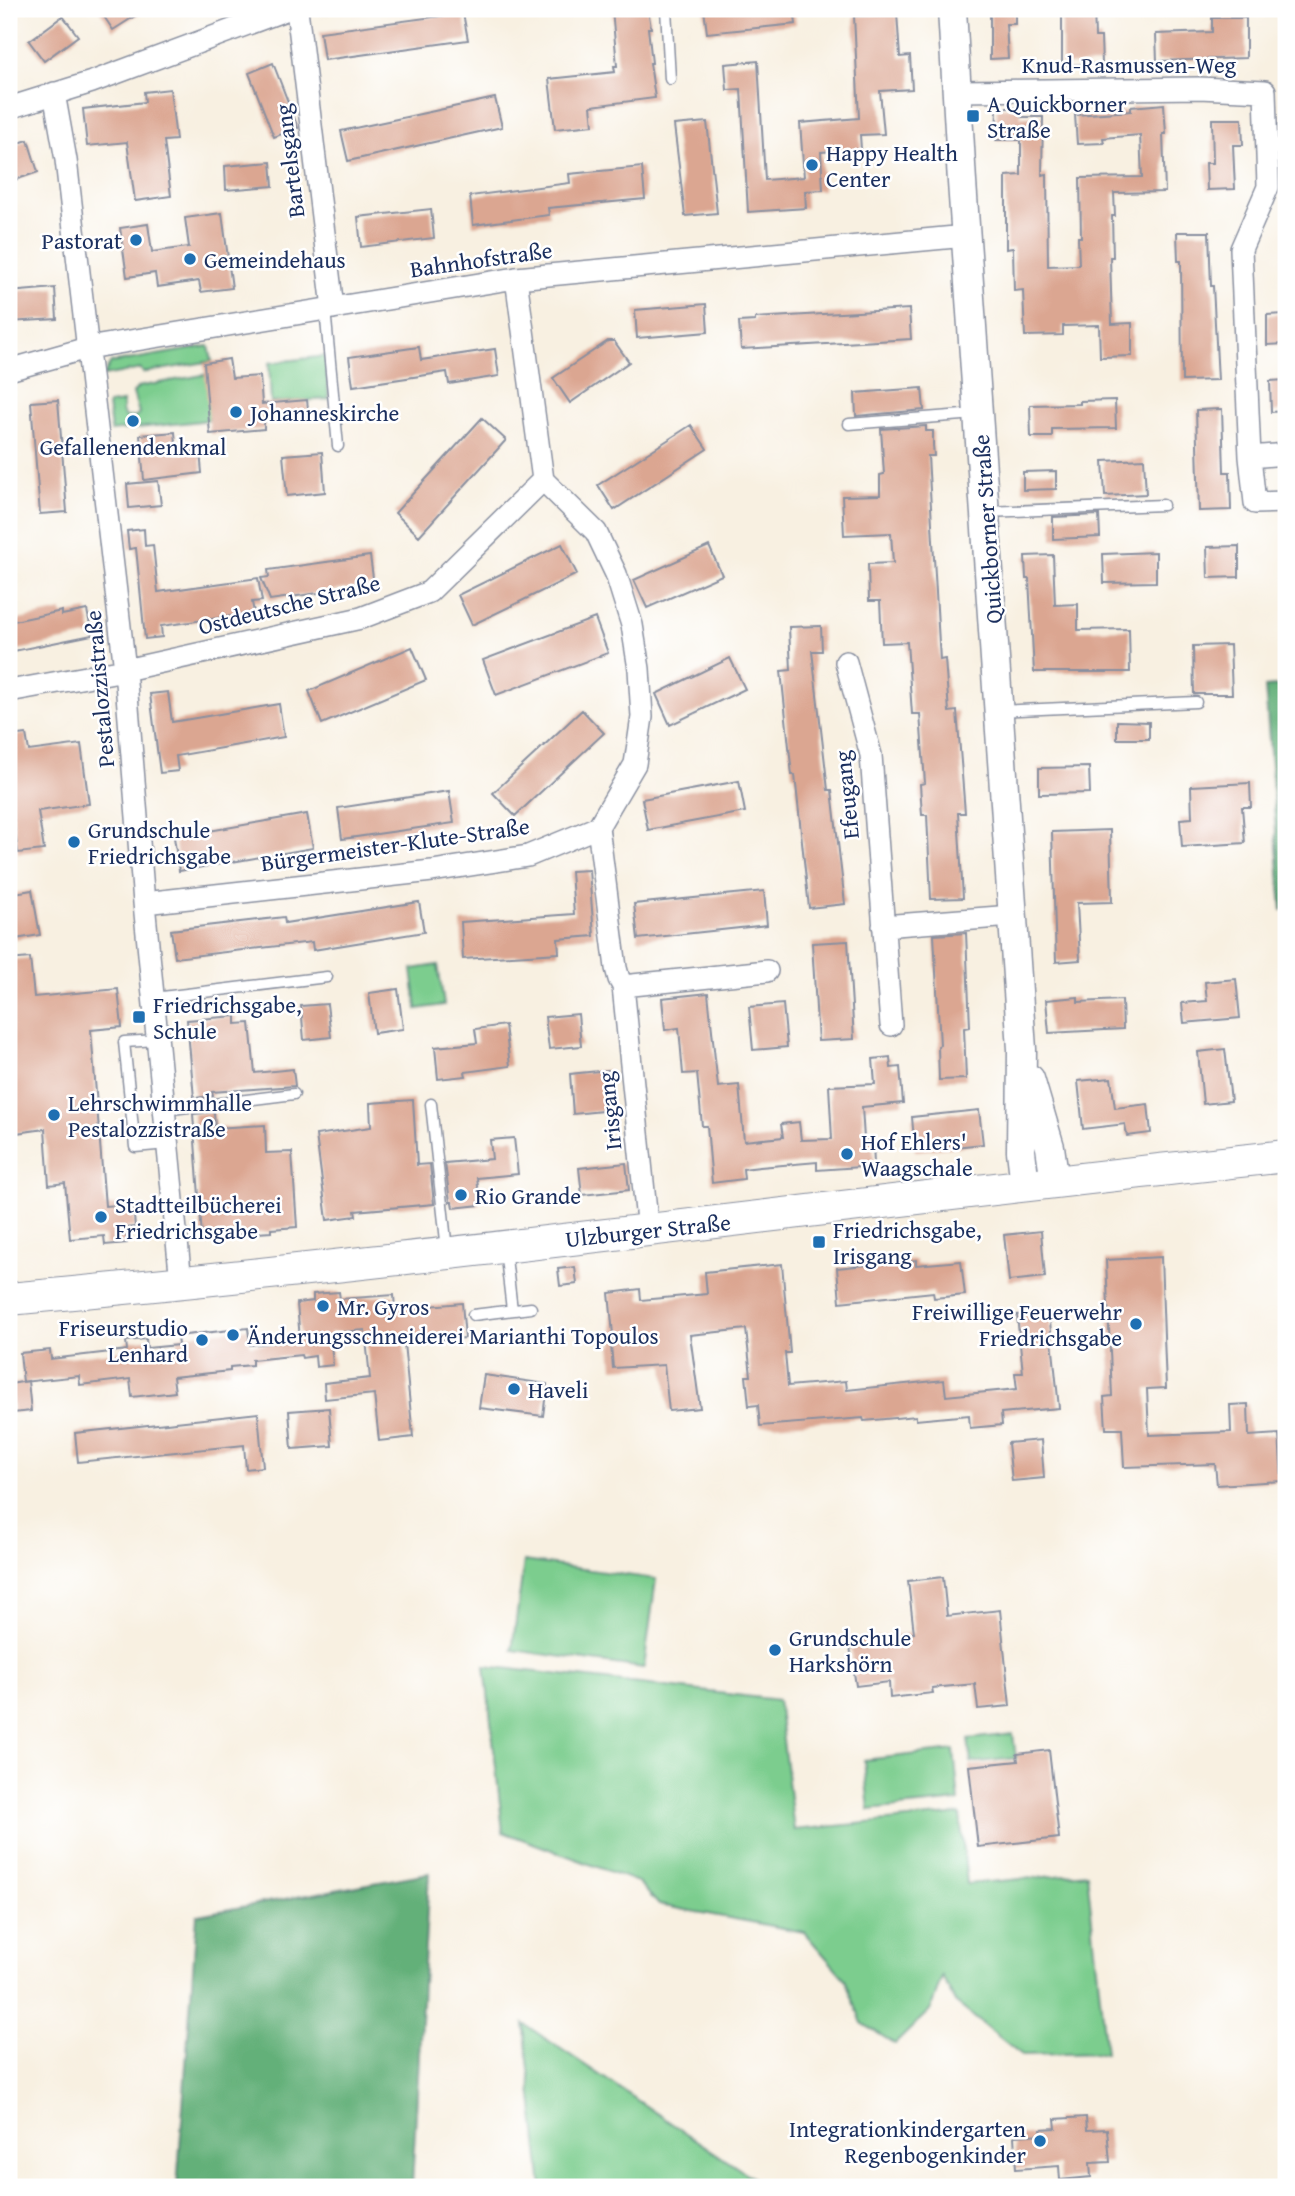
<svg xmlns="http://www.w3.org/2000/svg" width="1295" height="2196" font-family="'Gentium Book Plus',serif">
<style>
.green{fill:#7bcd8e;stroke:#4b7e76;stroke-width:2}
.forest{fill:#64b079;stroke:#40706c;stroke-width:2}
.building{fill:#dba691}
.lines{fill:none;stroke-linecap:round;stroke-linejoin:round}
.service-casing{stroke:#8a90a0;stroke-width:13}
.minor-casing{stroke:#8a90a0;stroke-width:24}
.tertiary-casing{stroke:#8a90a0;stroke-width:31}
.secondary-casing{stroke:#8a90a0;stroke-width:34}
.service{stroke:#fff;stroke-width:10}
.minor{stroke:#fff;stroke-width:21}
.tertiary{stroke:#fff;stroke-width:28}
.secondary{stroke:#fff;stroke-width:32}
.poi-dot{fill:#1f6fb2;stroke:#fff;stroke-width:2.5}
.labels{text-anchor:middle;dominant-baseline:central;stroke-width:5;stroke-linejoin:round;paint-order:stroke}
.street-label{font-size:23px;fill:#1b2f5e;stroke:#fff}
.poi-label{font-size:23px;fill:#1b2f5e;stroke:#fff;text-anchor:start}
</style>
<rect width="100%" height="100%" fill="#fff"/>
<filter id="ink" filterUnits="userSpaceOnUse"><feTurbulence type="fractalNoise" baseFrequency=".0143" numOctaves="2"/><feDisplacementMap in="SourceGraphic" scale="14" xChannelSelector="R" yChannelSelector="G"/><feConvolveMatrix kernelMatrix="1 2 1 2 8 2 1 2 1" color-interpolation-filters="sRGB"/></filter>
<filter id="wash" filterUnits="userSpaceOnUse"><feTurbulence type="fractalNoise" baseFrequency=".00686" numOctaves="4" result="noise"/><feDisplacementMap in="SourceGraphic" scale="28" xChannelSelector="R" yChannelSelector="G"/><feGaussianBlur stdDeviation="1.57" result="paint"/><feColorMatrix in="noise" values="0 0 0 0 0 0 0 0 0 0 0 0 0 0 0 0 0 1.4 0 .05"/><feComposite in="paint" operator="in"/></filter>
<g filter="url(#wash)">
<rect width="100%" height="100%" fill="#f8f0e1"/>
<!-- green -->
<path class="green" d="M209,346l3,15 -69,12 -2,-4 -38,7 8,-13z
M325,356l4,43 -58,4 -2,-40z
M219,372l-10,48 -98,11 -3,-27 15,-2 -1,9 3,6h10l4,-4 -6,-20 5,-6z
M438,965l6,40 -27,4 -5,-40z
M524,1561l132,18 -12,89 -132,-18z
M485,1666l293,34 16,130 166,-16 7,70 120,-11 19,180 -84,2 -67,-53 -13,-26 -11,33 -36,35 -33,-21 -17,-44 -41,-47 -145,-27 -21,-23 -135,-50z
M1013,1734l3,24 -45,5 -3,-24z
M954,1750l5,51 -90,9 -5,-50z
M524,2024l242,163h-224z"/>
<!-- forest -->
<path class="forest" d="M1286,685v224l-4,1 -17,-223z
M429,1873l-17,314h-235l20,-272z"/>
<g id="blocks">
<!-- building -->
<path class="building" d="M99,9h47l-33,21z
M612,9h36l3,19h-3l4,35h-2l5,35 -64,8 2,19 -38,4 -6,-50 66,-7 -1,-6h3z
M704,9h90l2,15 -89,9z
M990,9h25v15h-9l2,34 -18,1z
M1062,9h32l1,28h6l1,27 -40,1z
M463,13l5,27 -144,20 -4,-28z
M897,13l3,44 10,-1 2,33 -32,2 4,43 -24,1 1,14 -40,3 2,38 -18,1 1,17 -58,4 -7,-123 -14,1 -2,-26 33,-3 7,119 39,-3 -4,-54 59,-5 -5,-102z
M63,16l15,20 -34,25 -15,-20z
M1212,18h34v40l-89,3 -1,-27 56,-2z
M273,63l25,65 -24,9 -25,-64z
M170,89l6,51 -12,1 7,55 -36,5 -8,-59 -40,4 -4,-37 62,-7 -1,-10z
M495,98l7,29 -154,34 -7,-30z
M1164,104l2,30h-3l2,58 -51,1 1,23h-3l1,41h-3l2,67 20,-1v33l-32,1 -1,-32 -36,1v9l-38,1 -2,-46 -9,1 -1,-43 -7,1v-73l15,-1v-35h-25l1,-32h24v9h22l-1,58 5,-1 1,92 31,-1 -1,-28h3l-1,-59 62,-1 -2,-42 -37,3 1,5 -27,1 -2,-29 56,-4v-4z
M1212,119h30l1,26h-10l2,44 -28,1 -1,-27h7z
M707,122l10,91 -32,3 -11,-91z
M28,140l10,32 -29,10v-36z
M271,162l2,24 -47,4 -1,-24z
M642,167l3,32 -97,9 1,7 -76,10 -3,-29 100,-13 -1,-9z
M431,209l3,29 -73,9 -3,-30z
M222,213l10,75 -31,4 -2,-11 -42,6 -2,-14 -28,4 -7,-49 28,-4 4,28 37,-5 -4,-29z
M1177,232h32l2,54h2l5,94 -36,1 -1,-120h-3z
M55,288l2,31 -48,3v-30z
M706,304l2,28 -71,6 -2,-28z
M909,309l2,30 -170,10 -2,-27 16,-1v-3z
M1286,314v30l-19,1v-30z
M608,341h6l15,21 -59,41 -17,-25z
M419,347l2,13 74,-11 4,27 -50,8 -2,-12 -94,14 -4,-29z
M229,359l3,19 28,-2 2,28 45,-4 2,17 -45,4v8l-54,5 -6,-71z
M1286,380v31l-15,1 -1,-31z
M922,388l2,22 -68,6 -1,-23z
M58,400l9,112 -27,2 -9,-112z
M1115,400l1,28 -64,1v8h-21l-1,-32 50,-1v-3z
M1222,409l2,63h6l1,38 -32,1 -3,-101z
M482,418l24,22 -87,96 -24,-23z
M691,425l16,24 -93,61 -16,-25z
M926,426v5h7v14l1,11h-6l12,204 5,-1 4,53 8,-1 8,102h-7l5,85 -32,1 -4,-84h-5l-2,-31 5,-1 -5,-69h-8l-5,-72 -25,1 -2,-42h-11l-1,-37 25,-1 -2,-30 -47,2 -2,-39 38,-1v-20l4,-1 -3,-45z
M175,432l2,22 23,-3 2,22 -58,7 -4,-45z
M322,452l3,40 -38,4 -4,-41z
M1144,459l2,35 -41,2 -2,-35z
M1056,471v18l-33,1v-18z
M158,481l3,24 -32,3 -2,-24z
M1099,515l1,22 -47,2v-22z
M144,529l1,17 8,-1 5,47 100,-14 4,23 -10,1 2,11 -93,13 1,11 -17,2 -9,-91 -7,1 -2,-18z
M562,544l15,30 -105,51 -14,-30z
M709,546l13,29 -75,33 -13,-28z
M1239,546v31l-31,1 -1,-31z
M1156,552v30l-52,1 -1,-29z
M1053,555l2,50 23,-1v26l51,-1 1,43h-96l-5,-93h-3l-1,-23z
M370,556l4,29 -104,15 -9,-22 8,-1 -1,-7z
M87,610l5,25 -83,17v-30l53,-11v4z
M595,618l13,35 -112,42 -13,-35z
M821,626l1,25h-10l16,139h4l13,114 -36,4 -14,-133h-3l-11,-104 10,-1 -2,-43z
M1230,645l2,49h-38l-1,-48z
M412,647l14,33 -104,44 -13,-33z
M730,658l15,31 -75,36 -14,-31z
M168,692l4,30 107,-18 5,33 -108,19 2,15 -18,2 -10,-79z
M582,710l22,23 -89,83 -22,-23z
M1117,721l32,1v17h-32z
M26,734l3,17 52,-7 8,60 -51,7 6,39 -26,3 -9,-62v-55z
M1089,767l1,26 -51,1v-26z
M739,781l6,31 -97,18 -6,-31z
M1250,783l1,24h-9l3,36 -63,4 -2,-28 12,-1 -1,-32z
M449,791l5,32 -112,16 -4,-31z
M307,814l6,34 -134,23 -5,-34z
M1110,830l2,72 -35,1 3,57 -24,2 -4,-130z
M589,870l5,66 -36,3 1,14 -96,6 -2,-37 113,-8 -3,-43z
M32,890l8,45 -25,4 -6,-45z
M764,891l3,34 -129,14 -4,-35z
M419,902l5,30 -111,18 -1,-8 -137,16 -4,-28 113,-13 1,6z
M966,933l4,94 -6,1 2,51 -27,1 -1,-34 2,-1 -6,-110z
M848,941l6,98 -36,2 -6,-98z
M30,958l4,39 84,-8 4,38 -31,3 14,176 28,-2 2,23 -9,1 1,15 -22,2 -1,-9 -34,3 -5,-56 -16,2 -4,-56 -36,5v-92h2l-2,-82z
M1236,979l4,39 -56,5 -2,-20 25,-2 -2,-19z
M398,989l5,40 -29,4 -5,-40z
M708,993l10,94 21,-2 5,56 39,-4 -2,-13 18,-2 2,18 31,-1 -3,-53 46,-2 -2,-25 17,-2 1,11 9,-1 3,36 -41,4 2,32h9l1,27 -57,4v-8l-57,5 -17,2 1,10 -32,4 -5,-57h-5l-5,-53 -14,1 -4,-46 -14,2 -3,-32z
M1078,997v5l44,-2 1,29 -74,4 -3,-33z
M327,1004l4,33 -27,3 -3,-34z
M783,1004l4,43 -34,3 -4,-43z
M578,1014l3,32 -32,3 -4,-32z
M236,1016v8l14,-1 5,50 38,-4 2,17 -83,6 1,4 -19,2 -7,-78z
M505,1025l5,41 -45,6 1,4 -28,3 -3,-32 42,-4 -2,-14z
M1225,1049l6,52 -28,3 -5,-52z
M608,1070l4,40 -39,4 -3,-40z
M1111,1078l4,30 33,-4 3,29 -24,3 -2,-12 -42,5 -5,-48z
M413,1100l4,65 13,-1 4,40 -79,7 1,5 -29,4 -11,-85 55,-8 -1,-24z
M979,1110l4,34 -68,7 -3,-34z
M214,1112l1,16 50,-3 1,28 26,-1 5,75 -26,2v3l-69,5 -9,-123z
M514,1138l4,36 -41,4 3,27 -27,3 -1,-6h-2l-5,-39 47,-4 -2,-19z
M626,1163l3,27 -47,5 -3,-27z
M1041,1231l4,46 -36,4 -5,-46z
M1161,1257l5,131 -19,1 2,46 82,-3 -1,-27 18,-1 1,32 30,-2 3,47 -65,4 -2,-21 -91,3 -2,-38h-16l-2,-32 8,-1 -6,-136z
M916,1260v5l45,-4 4,34 -31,3 -1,-6 -93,10 -3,-34z
M782,1264l8,89h-5l3,33 58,-5 1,9 97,-10 2,16 71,-7 -2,-16h8l-6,-58 32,-3 10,96 -58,5 1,12 -32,3 -1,-13 -53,5v-4l-52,5 -1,-3 -103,8 -2,-21 -9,1 -3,-30h5l-5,-47 -56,6 10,73 -31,3 -5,-46 -51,3 -2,-23h3l-5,-52 31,-4 1,11 66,-6 -2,-22z
M575,1267l2,17 -17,2 -2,-17z
M339,1292l1,7 54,-4 1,14 67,-6 3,35 -61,5 9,94 -34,4 -5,-47 -49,5 -1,-16 46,-5 -5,-48 -35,3 3,32 -17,2 -1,-11 -13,2 -1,-3 -49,5v5l-22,2v4l-57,6 2,15 -43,5 -2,-18 -50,6 -1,-9 -56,6 -3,-29 30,-3 1,9 76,-9 -1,-9 20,-2 1,9 31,-3 -1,-9 71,-8 2,17 50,-5 -3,-37 16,-2v-7z
M484,1375l63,9 -4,32 -64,-8z
M28,1381l3,30 -18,2 -3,-29z
M329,1408l3,38 -40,3 -3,-38z
M258,1413l5,54 -17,2 -2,-24 -166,17 -3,-29z
M1041,1440l3,38 -32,3 -4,-38z
M943,1577l4,39 53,-6 10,96 -32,3 -3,-25 -43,4 1,5 -43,5 -1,-16 -33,4 -7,-46 65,-7 -6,-52z
M1049,1750l10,88 -81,9 -9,-81 49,-5 -1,-7z
M1086,2117l1,13 20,-1 3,33 -20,1 1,14 -31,3 -1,-14 -43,3 -2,-33 28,-2 -1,-5 15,-1 -1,-9z"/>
</g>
</g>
<g filter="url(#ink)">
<use href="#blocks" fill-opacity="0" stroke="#8a90a0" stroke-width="2"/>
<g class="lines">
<!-- service casing -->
<g class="service-casing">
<path id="service" d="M666,9l4,70
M325,309l13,137
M849,424l127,-10
M986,512l177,-7
M999,711l197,-9
M154,998l173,-21
M158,1040l-34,2 11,105 32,-3
M431,1104l16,146
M164,1110l130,-16
M505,1249l7,61
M473,1315l58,-7"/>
</g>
<!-- minor casing -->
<g class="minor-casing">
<path id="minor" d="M297,9l36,299
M958,91l241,-3 66,3 3,96 -27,62 9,208 5,46 31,-1
M54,93l12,67 59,510 19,233 37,379
M9,108l83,-26 196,-73
M9,370l78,-22 429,-70 450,-42
M1250,457l36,-3
M846,662l25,93 20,270
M9,691l116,-21 236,-52 68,-26 114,-112 -27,-202
M598,827l18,141 3,11 4,7 25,245
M144,903l288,-32 96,-15 70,-29 37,-63 7,-47 -3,-48 -7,-44 -16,-51 -20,-42 -53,-52
M883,926l129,-10
M623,986l144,-15"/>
</g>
<!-- tertiary casing -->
<g class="tertiary-casing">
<path id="tertiary" d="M952,9l10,173 60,867 -1,102 4,34
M1030,1079l20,68 5,35"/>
</g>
<!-- secondary casing -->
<g class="secondary-casing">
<path id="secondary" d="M9,1299c426,-39 851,-97 1277,-143"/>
</g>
<!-- service -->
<use href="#service" class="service"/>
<!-- minor -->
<use href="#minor" class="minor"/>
<!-- tertiary -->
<use href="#tertiary" class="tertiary"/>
<!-- secondary -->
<use href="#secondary" class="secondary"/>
</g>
</g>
<!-- markers -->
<g class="poi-dot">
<rect x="966" y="109" width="14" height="14" rx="3.5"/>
<circle cx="812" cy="165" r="7"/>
<circle cx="136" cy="240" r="7"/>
<circle cx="190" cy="259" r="7"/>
<circle cx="236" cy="412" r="7"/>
<circle cx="133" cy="421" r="7"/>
<circle cx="74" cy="842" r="7"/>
<rect x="132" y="1010" width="14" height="14" rx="3.5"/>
<circle cx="54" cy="1115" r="7"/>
<circle cx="847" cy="1154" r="7"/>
<circle cx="461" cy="1195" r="7"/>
<circle cx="101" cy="1217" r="7"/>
<rect x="812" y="1235" width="14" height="14" rx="3.5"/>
<circle cx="323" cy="1306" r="7"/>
<circle cx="1136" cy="1324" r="7"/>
<circle cx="233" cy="1335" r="7"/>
<circle cx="202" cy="1340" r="7"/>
<circle cx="514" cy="1389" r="7"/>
<circle cx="775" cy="1650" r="7"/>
<circle cx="1040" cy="2141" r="7"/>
</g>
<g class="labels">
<!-- street labels -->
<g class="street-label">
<text x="1129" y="64">Knud-Rasmussen-Weg</text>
<text transform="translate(289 161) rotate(-97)">Bartelsgang</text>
<text transform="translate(481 259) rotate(-8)">Bahnhofstraße</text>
<text transform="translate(987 529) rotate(-94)">Quickborner Straße</text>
<text transform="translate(289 604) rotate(-14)">Ostdeutsche Straße</text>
<text transform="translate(99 689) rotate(-95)">Pestalozzistraße</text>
<text transform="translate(846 795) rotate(-96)">Efeugang</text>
<text transform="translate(395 844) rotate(-8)">Bürgermeister-Klute-Straße</text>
<text transform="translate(609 1111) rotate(-96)">Irisgang</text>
<text transform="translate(648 1230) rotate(-6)">Ulzburger Straße</text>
</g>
<!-- poi labels -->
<g class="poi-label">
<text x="987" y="103">A Quickborner<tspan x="987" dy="26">Straße</tspan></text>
<text x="826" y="152">Happy Health<tspan x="826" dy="26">Center</tspan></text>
<text x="122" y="240" text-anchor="end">Pastorat</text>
<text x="204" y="259">Gemeindehaus</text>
<text x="250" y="412">Johanneskirche</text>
<text x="133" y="446" text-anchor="middle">Gefallenendenkmal</text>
<text x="88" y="829">Grundschule<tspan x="88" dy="26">Friedrichsgabe</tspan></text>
<text x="153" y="1004">Friedrichsgabe,<tspan x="153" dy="26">Schule</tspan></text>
<text x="68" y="1102">Lehrschwimmhalle<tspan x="68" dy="26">Pestalozzistraße</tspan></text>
<text x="861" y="1141">Hof Ehlers'<tspan x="861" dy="26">Waagschale</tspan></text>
<text x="475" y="1195">Rio Grande</text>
<text x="115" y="1204">Stadtteilbücherei<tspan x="115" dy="26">Friedrichsgabe</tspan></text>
<text x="833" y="1229">Friedrichsgabe,<tspan x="833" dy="26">Irisgang</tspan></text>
<text x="337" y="1306">Mr. Gyros</text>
<text x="1122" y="1311" text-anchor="end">Freiwillige Feuerwehr<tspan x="1122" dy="26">Friedrichsgabe</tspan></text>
<text x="188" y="1327" text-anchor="end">Friseurstudio<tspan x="188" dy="26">Lenhard</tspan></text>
<text x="247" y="1335">Änderungsschneiderei Marianthi Topoulos</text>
<text x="528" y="1389">Haveli</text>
<text x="789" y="1637">Grundschule<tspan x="789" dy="26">Harkshörn</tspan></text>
<text x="1026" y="2128" text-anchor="end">Integrationkindergarten<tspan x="1026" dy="26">Regenbogenkinder</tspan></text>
</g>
</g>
<!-- margin -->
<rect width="1295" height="2196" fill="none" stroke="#fff" stroke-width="35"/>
</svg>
